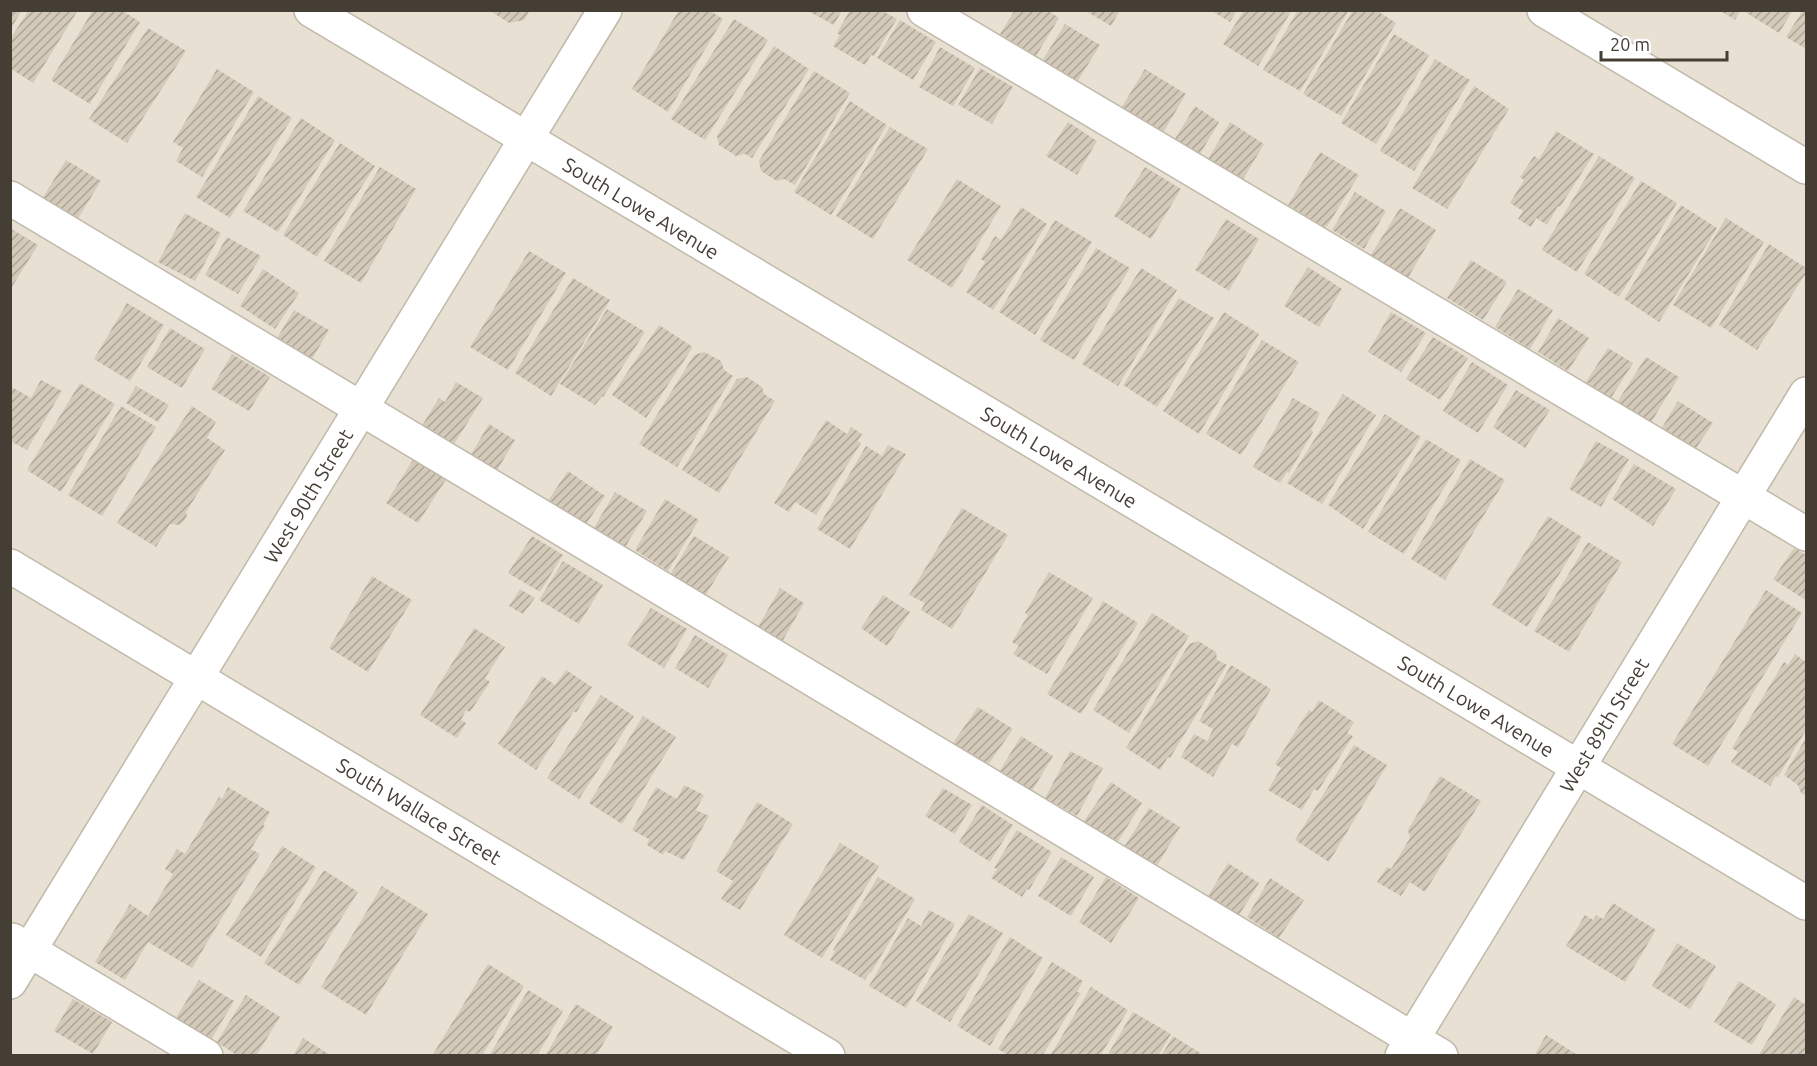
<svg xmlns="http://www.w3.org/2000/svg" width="1817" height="1066" font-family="Ubuntu,sans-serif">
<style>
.residential{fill:#e7e0d3}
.building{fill:url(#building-hatch)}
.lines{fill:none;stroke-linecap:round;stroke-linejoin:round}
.minor-casing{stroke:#c1b9aa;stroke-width:36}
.minor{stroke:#fff;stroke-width:33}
.labels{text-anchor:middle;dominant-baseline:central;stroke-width:4.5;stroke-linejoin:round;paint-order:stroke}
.street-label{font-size:20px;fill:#453e34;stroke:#fff}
</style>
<defs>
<pattern id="building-hatch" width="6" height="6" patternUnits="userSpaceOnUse" patternTransform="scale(1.5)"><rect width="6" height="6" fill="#d4caba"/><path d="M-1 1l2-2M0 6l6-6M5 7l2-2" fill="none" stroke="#aea598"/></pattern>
</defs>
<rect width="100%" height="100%" fill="#f3eee5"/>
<!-- residential -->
<path class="residential" d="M11,11h1795v1044h-1795z"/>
<!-- building -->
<path class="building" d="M10,10h12l-12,20z
M29,10h49l-45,73 -23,-15v-29z
M93,10h28l19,12 -50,82 -39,-24z
M489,10h41l-6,10 -15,3z
M679,10h30l14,9 -55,93 -36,-23z
M806,10h36l-8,15z
M850,10h31l16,9 -23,37 -3,-1 -6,10 -32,-19 7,-11 -3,-2z
M1015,10h32l12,8 -23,38 -36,-22z
M1084,10h36l-9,16z
M1210,10h27l-7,12z
M1244,10h48l-34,56 -35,-22z
M1298,10h51l-49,81 -37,-21z
M1353,10h23l20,13 -55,93 -38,-22z
M1719,10h22l-6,10z
M1746,10h47l-14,23 -34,-21z
M1803,10h3v39l-20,-12z
M734,19l34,21 -63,100 -34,-21z
M900,20l36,22 -23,38 -36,-22z
M1065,24l35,21 -23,37 -35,-21z
M148,28l38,23 -59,92 -38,-24z
M1394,34l35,21 -53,89 -35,-21z
M774,46l35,23 -57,89 -7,-4 -9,2 -17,-11 -2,-9z
M940,47l35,21 -22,38 -34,-19z
M1435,59l35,21 -56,91 -34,-20z
M980,68l33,19 -21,37 -34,-19z
M217,69l37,23 -52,85 -26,-16 7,-13 -10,-6z
M1145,69l41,25 -25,42 -41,-26z
M814,71l36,22 -55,92 -11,-6 -7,2 -16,-10 -2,-10z
M1474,86l35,23 -62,100 -35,-21z
M258,96l34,22 -62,100 -34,-21z
M850,101l37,24 -56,90 -37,-23z
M1195,106l24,16 -19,32 -25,-15z
M301,118l34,22 -57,92 -35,-21z
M1068,122l29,19 -20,34 -31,-19z
M1230,122l34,22 -22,37 -35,-20z
M890,127l38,22 -55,90 -37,-23z
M1556,131l38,23 -34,53 -2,-1 -11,19 -11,-7 -5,9 -13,-8 5,-8 -13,-8 14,-23 -4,-3 14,-21 5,3z
M340,143l35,23 -58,91 -34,-22z
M1320,152l39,23 -33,53 -38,-23z
M1599,156l36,22 -58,94 -35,-22z
M66,160l35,21 -24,39 -35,-21z
M380,167l36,22 -55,94 -37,-22z
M1145,167l36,22 -30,50 -37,-23z
M957,179l44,27 -49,82 -45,-28z
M1641,181l36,22 -58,94 -35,-23z
M1355,192l31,19 -22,38 -32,-19z
M1681,205l36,23 -58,94 -35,-23z
M1021,207l26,17 -54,86 -27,-18 19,-30 -4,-3 14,-23 6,4z
M1400,208l36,22 -30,51 -37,-23z
M185,213l36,20 -26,48 -37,-19z
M1726,218l38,24 -53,86 -38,-23z
M1226,219l33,20 -30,52 -34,-21z
M1055,220l37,22 -57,93 -36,-23z
M10,228l28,17 -28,45z
M227,237l34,19 -23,38 -33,-19z
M1769,244l37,24v5l-49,77 -38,-25z
M1096,248l34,20 -56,92 -34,-20z
M529,251l37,22 -58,97 -38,-23z
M1471,260l36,22 -24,38 -36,-22z
M1308,267l34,22 -23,38 -35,-21z
M1141,268l36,22 -59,96 -36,-22z
M263,269l36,24 -24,36 -35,-23z
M573,278l37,22 -59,96 -36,-23z
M1518,289l35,21 -23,39 -35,-22z
M1179,298l35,20 -57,89 -34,-22z
M127,303l37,22 -34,56 -36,-22z
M607,309l38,23 -42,65 -1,-1 -7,9 -35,-21z
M294,310l35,20 -17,29 -35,-21z
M1224,312l35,22 -60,100 -36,-23z
M1391,312l35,21 -25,39 -33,-20z
M1558,318l31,20 -21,33 -30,-19z
M659,325l34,22 -47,71 -34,-23z
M170,328l35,21 -23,39 -35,-21z
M1433,337l35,21 -28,42 -34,-21z
M1262,340l37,22 -58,93 -35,-21z
M1608,348l25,15 -22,35 -25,-16z
M704,352l17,9 3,9 9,6 -56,91 -38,-23 55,-89z
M232,354l38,23 -21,34 -38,-22z
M1646,357l33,20 -29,47 -34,-20z
M1472,362l36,23 -30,48 -35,-22z
M747,377l15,10 2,7 11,7 -56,92 -37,-23 55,-91z
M41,380l21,11 -35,59 -17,-9v-55l21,12z
M456,382l27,16 -32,51 -31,-20 19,-31 6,4z
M80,383l35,21 -54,88 -34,-22z
M136,386l33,19 -11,17 -32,-19z
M1516,390l34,20 -25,38 -32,-21z
M1343,394l33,21 -54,89 -35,-21z
M1293,398l27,15 -9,17 2,2 -24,41 -2,-1 -7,11 -27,-16z
M1678,401l35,22 -19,28 -34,-20z
M121,406l35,21 -54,89 -34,-21z
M192,406l24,16 -9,16 18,12 -39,62 1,3 -3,6 -5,4 -9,-1 -14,23 -39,-24z
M1385,414l36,23 -58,92 -35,-24z
M826,420l21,14 4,-7 11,7 -4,7 3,2 -45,72 -21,-13 -6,10 -15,-9z
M489,424l26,16 -19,32 -26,-16z
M1426,439l35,21 -57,94 -36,-22z
M1596,441l33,18 -28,48 -32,-18z
M888,445l18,9 -56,95 -33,-20 49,-83 16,10z
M414,458l33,20 -29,45 -32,-20z
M1470,459l35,21 -60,100 -34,-21z
M1634,464l42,25 -23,37 -41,-27z
M568,471l37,25 -23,34 -37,-25z
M615,492l32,19 -23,38 -32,-18z
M665,499l34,21 -31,51 -33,-21z
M962,508l46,27 -56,94 -31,-19 4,-7 -16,-8z
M1548,516l34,21 -55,90 -35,-22z
M532,536l31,19 -23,37 -32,-19z
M694,536l35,21 -24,39 -35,-21z
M1588,542l34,20 -53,90 -35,-21z
M1794,548l12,7v41l-2,3 -31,-20z
M563,561l40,24 -24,39 -40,-24z
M1049,572l44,26 -46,76 -34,-20 6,-8 -7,-4 16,-27 -3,-2z
M372,576l40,24 -44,72 -39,-24z
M780,588l24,15 -22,39 -24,-15z
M520,589l15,9 -12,16 -14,-8z
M1766,590l36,23 -94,153 -36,-22z
M883,595l27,17 -23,34 -26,-18z
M1103,601l35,22 -57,91 -34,-20z
M651,608l36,21 -23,39 -37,-23z
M1152,613l37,23 -60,97 -36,-23z
M474,628l31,19 -20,31 5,4 -20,30 -4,-2 -5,10 5,3 -9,15 -37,-23z
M695,635l33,20 -20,33 -33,-20z
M1198,641l18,11 1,8 10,5 -57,93 -2,-1 -8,13 -34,-22 63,-104z
M1795,654l11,8v68l-28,47 -2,-1 -6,10 -39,-24 7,-10 -6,-4 52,-86 4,3z
M1231,665l40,24 -33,58 -6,-3 -19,33 -32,-20 13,-23 13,7 6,-12 -14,-8z
M566,670l26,17 -16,26 -2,-2 -38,59 -38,-26 44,-68 13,9z
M601,695l33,21 -55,83 -32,-21z
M1319,700l35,22 -7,11 6,3 -35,55 -4,-2 -12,21 -34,-20 13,-22 -6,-4 34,-54 3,2z
M978,707l35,22 -25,36 -35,-22z
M643,716l33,21 -54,87 -33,-21z
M1021,736l32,20 -21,35 -33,-19z
M1806,738v58l-5,-3 -3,-8 -14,-10z
M1354,745l33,20 -58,97 -34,-22z
M1070,751l33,17 -26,48 -32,-18z
M1440,776l41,25 -56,91 -15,-10 -9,14 -24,-14 10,-15 4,2 19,-31 -2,-8z
M1111,782l31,21 -25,40 -33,-22z
M684,785l20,10 -8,15 13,6 -25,44 -19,-9 -2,4 -16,-10 2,-6 -17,-9 24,-43 21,12z
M228,787l42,25 -7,13 2,1 -14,23 9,5 -68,114 -44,-26 -23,38 -30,-18 35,-58 18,12 25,-42 -8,-5 12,-20 8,5 34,-57 3,2z
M943,788l29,17 -17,29 -30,-18z
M757,802l36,22 -53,86 -19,-11 12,-18 -17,-10z
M982,805l31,20 -23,37 -31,-20z
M1149,808l31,19 -23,39 -33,-19z
M1017,830l35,22 -23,38 -2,-1 -5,8 -31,-19 6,-9 -3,-1z
M840,843l39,23 -57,92 -38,-23z
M282,846l34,21 -55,90 -35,-22z
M1061,857l33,20 -23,39 -33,-20z
M1228,863l31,20 -20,32 -31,-19z
M324,870l34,22 -59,93 -35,-22z
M878,877l37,22 -44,74 -1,-1 -5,8 -35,-20 5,-9 -2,-1z
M1106,877l33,21 -28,45 -32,-21z
M1270,878l34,22 -25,38 -32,-21z
M382,886l46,28 -62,101 -45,-28z
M1613,903l43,27 -31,52 -59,-36 19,-31 8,5 3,-5 7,4z
M929,910l26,14 -49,84 -37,-22 39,-68 13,8z
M969,914l34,19 -53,89 -34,-21z
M1010,937l33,21 -53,88 -33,-20z
M1677,943l39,23 -26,43 -38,-23z
M1052,962l31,19 -6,11 4,1 -39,63h-32l-12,-7z
M488,964l36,22 -42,70h-50z
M199,980l35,21 -23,39 -35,-22z
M1739,981l37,23 -24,41 -38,-23z
M1091,987l37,23 -28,46h-50z
M528,990l35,21 -26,45h-48z
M246,995l34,22 -24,39h-18l-21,-14z
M1794,997l12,8v51h-48z
M73,999l39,23 -19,32 -39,-23z
M576,1004l37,23 -17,29h-51z
M1133,1012l38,22 -13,22h-51z
M1546,1035l33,21h-45z
M1173,1036l32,20h-44z
M303,1038l29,18h-39z"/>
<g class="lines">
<!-- minor casing -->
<g class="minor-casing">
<path id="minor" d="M311,10l1495,893
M924,10l882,524
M1544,10l262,157
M10,198l1431,858
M10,566l818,490
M12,940l194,116
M10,982l595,-972
M1402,1056l404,-662"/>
</g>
<!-- minor -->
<use href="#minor" class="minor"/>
</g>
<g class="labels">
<!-- street labels -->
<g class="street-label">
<text transform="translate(641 208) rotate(31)">South Lowe Avenue</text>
<text transform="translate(1059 457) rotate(31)">South Lowe Avenue</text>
<text transform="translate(308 496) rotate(-59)">West 90th Street</text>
<text transform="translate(1476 706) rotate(31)">South Lowe Avenue</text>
<text transform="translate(1604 725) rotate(-59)">West 89th Street</text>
<text transform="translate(419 811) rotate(31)">South Wallace Street</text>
</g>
</g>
<!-- border -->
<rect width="1817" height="1066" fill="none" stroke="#453e34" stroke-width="24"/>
<!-- scale -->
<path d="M1601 51v9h126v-9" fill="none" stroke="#453e34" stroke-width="3"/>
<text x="1610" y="51" font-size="18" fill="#453e34" stroke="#ffffff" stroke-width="4.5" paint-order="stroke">20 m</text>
</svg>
